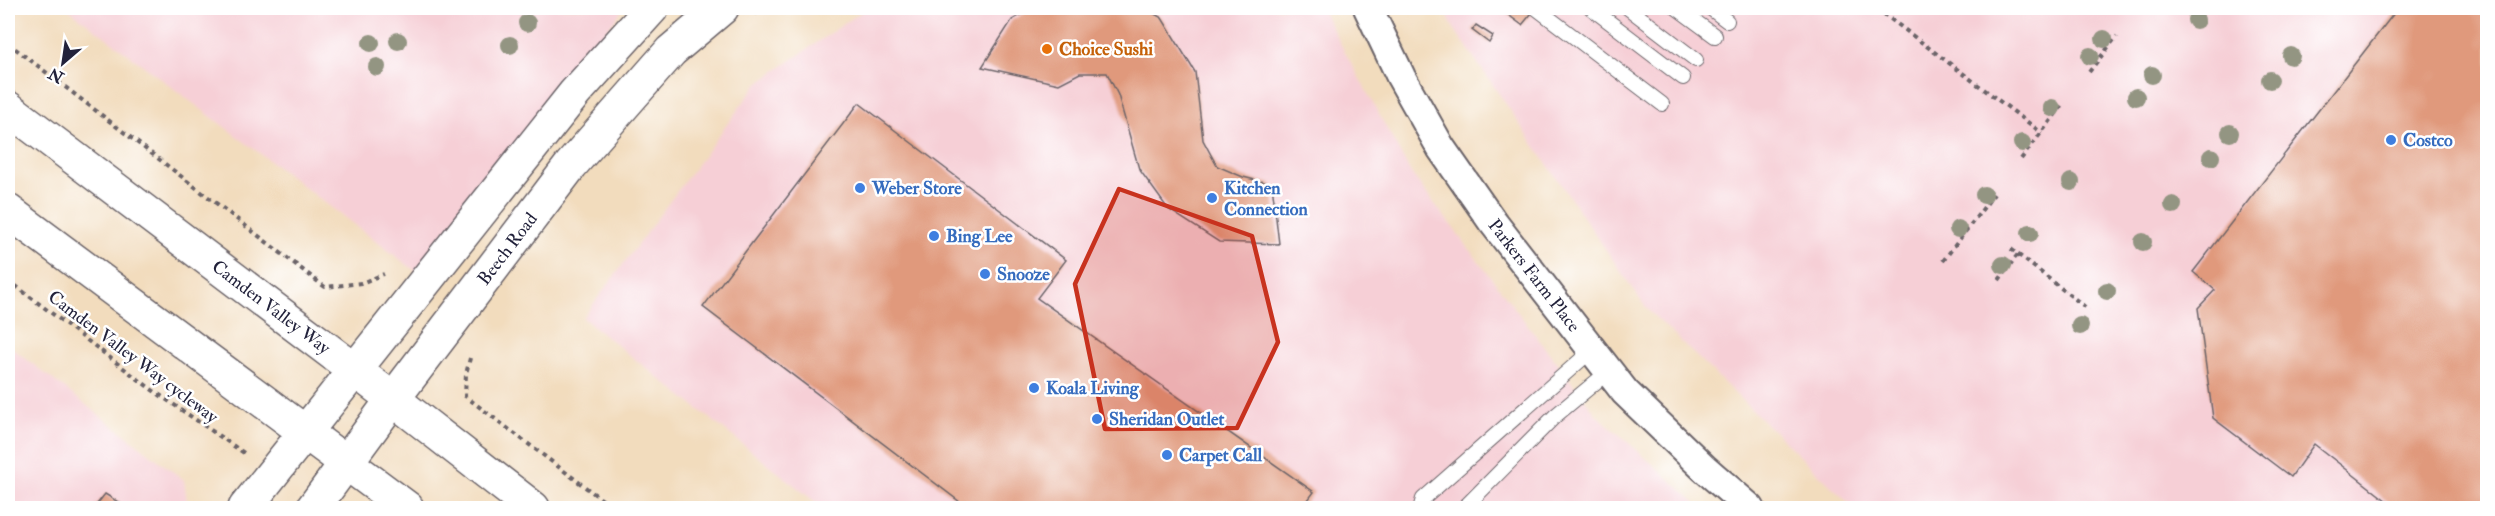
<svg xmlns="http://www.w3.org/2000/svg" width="2495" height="516" font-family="'IM FELL Double Pica',serif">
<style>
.built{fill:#f6cfd6}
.building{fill:#e0997c}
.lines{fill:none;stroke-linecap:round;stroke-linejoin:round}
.lane-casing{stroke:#6b6368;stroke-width:16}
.street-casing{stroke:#6b6368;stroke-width:32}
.secondary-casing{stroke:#6b6368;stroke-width:36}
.highway-casing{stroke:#6b6368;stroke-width:36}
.path{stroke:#6b6368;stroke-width:4;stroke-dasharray:4.5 4.5;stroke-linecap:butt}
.lane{stroke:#fff;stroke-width:14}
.street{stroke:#fff;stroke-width:28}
.secondary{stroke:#fff;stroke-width:33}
.highway{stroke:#fff;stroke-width:33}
.tree{fill:#939582}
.marked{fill:#c8321e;fill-opacity:0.2;stroke:#c8321e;stroke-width:4.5;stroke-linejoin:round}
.food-dot{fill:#e8710a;stroke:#fff;stroke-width:2}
.shop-dot{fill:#3f7fe0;stroke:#fff;stroke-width:2}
.labels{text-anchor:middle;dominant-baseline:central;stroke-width:5;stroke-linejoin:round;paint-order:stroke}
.food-label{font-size:18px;font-weight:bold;fill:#c56008;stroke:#fff;text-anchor:start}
.shop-label{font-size:18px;font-weight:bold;fill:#366cbe;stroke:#fff;text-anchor:start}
.street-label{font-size:18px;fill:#22223b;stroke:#fff}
</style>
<rect width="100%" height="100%" fill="#fff"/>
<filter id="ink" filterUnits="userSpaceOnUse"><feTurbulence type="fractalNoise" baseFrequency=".0167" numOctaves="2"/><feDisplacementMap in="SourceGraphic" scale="12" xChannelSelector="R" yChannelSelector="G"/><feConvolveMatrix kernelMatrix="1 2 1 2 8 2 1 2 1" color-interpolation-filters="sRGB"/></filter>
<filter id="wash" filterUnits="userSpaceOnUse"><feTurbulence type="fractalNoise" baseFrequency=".008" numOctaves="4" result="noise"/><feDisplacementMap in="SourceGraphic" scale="24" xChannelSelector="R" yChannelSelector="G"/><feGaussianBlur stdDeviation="1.35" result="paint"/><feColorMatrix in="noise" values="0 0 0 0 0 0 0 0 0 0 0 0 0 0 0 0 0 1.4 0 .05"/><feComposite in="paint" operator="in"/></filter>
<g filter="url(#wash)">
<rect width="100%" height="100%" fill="#f2dcbd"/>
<!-- built -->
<path class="built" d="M67,8h557l-206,265z
M867,8h454l90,165 185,241 106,94h-879l-240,-190 174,-234z
M1445,8h1042v500h-633l-208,-200 -195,-284z
M8,345l176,135 4,28h-180z"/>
<g id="blocks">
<!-- building -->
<path class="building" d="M1033,8h111l18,10 33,54 8,68 14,26 26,11 29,7 7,60 -60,-2 -51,-33 -29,-40 -21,-74 -11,-22h-27l-21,11 -77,-17 30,-47z
M1499,8h37l-14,17z
M2398,8h90v500h-92l-82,-64 -23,33 -78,-59 -15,-110 17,-18 -22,-18z
M1476,25l17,11 -4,7 -17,-13z
M859,103l207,157 -29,38 277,194 -12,16h-334l-265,-201z
M105,494l23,14h-34z"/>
</g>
</g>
<g filter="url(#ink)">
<use href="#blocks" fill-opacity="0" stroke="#6b6368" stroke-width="1.5"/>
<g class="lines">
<!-- lane casing -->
<g class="lane-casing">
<path id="lane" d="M1536,8l126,96
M1591,8l92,70
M1628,8l68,52
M1677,8l38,28
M1710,8l17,13
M1423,508l-2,-2 2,-7 169,-149
M1464,508l91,-92 54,-45"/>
</g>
<!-- street casing -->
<g class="street-casing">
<g id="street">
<path id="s1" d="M1368,8l33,69 40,71 51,73 133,171 79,76 46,40"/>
</g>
</g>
<!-- secondary casing -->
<g class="secondary-casing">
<g id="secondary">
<path d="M245,508l330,-415 77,-85"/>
<path id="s2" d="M313,508l80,-109 178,-234 100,-114 51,-43"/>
</g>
</g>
<!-- highway casing -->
<g class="highway-casing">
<g id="highway">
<path id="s3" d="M8,108l385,291 140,109"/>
<path d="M8,211l399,297"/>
</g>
</g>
<!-- path -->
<path class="path" d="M1876,8l166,125
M755,14l7,-6
M8,43l317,244 36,-4 23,-9
M2089,72l28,-36
M2021,159l41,-53
M2011,249l78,61
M1943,261l51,-67
M8,280l143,109 93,64
M1999,280l19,-26
M470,358l-4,16 -1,22 148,112"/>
<!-- lane -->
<use href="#lane" class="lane"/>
<!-- street -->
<use href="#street" class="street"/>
<!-- secondary -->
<use href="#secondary" class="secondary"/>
<!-- highway -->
<use href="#highway" class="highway"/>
</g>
<!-- trees -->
<g class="tree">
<circle cx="2196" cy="20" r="9"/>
<circle cx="527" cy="23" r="9"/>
<circle cx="2104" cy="39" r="9"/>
<circle cx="398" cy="41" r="9"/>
<circle cx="371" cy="43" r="9"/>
<circle cx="510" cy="45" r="9"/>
<circle cx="2090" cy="56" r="9"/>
<circle cx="2291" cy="56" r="9"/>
<circle cx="377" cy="67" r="9"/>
<circle cx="2152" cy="75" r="9"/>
<circle cx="2270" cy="80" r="9"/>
<circle cx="2136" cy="97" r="9"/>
<circle cx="2052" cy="108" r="9"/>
<circle cx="2230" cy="133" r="9"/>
<circle cx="2022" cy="143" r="9"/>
<circle cx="2211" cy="157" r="9"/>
<circle cx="2071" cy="182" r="9"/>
<circle cx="1984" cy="195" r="9"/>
<circle cx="2173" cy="205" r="9"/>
<circle cx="1958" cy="229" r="9"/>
<circle cx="2030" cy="233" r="9"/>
<circle cx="2143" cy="242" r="9"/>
<circle cx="2003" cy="265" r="9"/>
<circle cx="2107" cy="291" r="9"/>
<circle cx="2080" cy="326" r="9"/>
</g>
</g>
<!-- marked area -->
<path class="marked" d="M1119,189l133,47 26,106 -41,86 -132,1 -30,-145z"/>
<!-- markers -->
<circle class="food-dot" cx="1047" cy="49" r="6"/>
<g class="shop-dot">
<circle cx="2391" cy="140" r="6"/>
<circle cx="860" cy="188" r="6"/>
<circle cx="1212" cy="198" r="6"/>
<circle cx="934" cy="236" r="6"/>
<circle cx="985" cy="274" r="6"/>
<circle cx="1034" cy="388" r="6"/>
<circle cx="1097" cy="419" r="6"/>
<circle cx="1167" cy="455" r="6"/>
</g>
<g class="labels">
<!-- food labels -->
<g class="food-label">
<text x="1059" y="49">Choice Sushi</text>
</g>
<!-- shop labels -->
<g class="shop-label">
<text x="2403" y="140">Costco</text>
<text x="872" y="188">Weber Store</text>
<text x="1224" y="188">Kitchen<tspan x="1224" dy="21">Connection</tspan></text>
<text x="946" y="236">Bing Lee</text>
<text x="997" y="274">Snooze</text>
<text x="1046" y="388">Koala Living</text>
<text x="1109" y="419">Sheridan Outlet</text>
<text x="1179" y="455">Carpet Call</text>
</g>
<!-- street labels -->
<g class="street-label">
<text stroke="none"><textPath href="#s2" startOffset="324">Beech Road</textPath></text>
<text stroke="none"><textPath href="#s1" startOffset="316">Parkers Farm Place</textPath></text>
<text stroke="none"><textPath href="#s3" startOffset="330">Camden Valley Way</textPath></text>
<text transform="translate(133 357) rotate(37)">Camden Valley Way cycleway</text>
</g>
</g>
<!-- margin -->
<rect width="2495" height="516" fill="none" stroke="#fff" stroke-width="30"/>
<!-- north arrow -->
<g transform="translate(63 63) rotate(209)" stroke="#ffffff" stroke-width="4.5" paint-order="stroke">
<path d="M0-4.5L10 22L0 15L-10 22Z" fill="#22223b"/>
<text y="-9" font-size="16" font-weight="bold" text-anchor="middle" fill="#22223b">N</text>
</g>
</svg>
